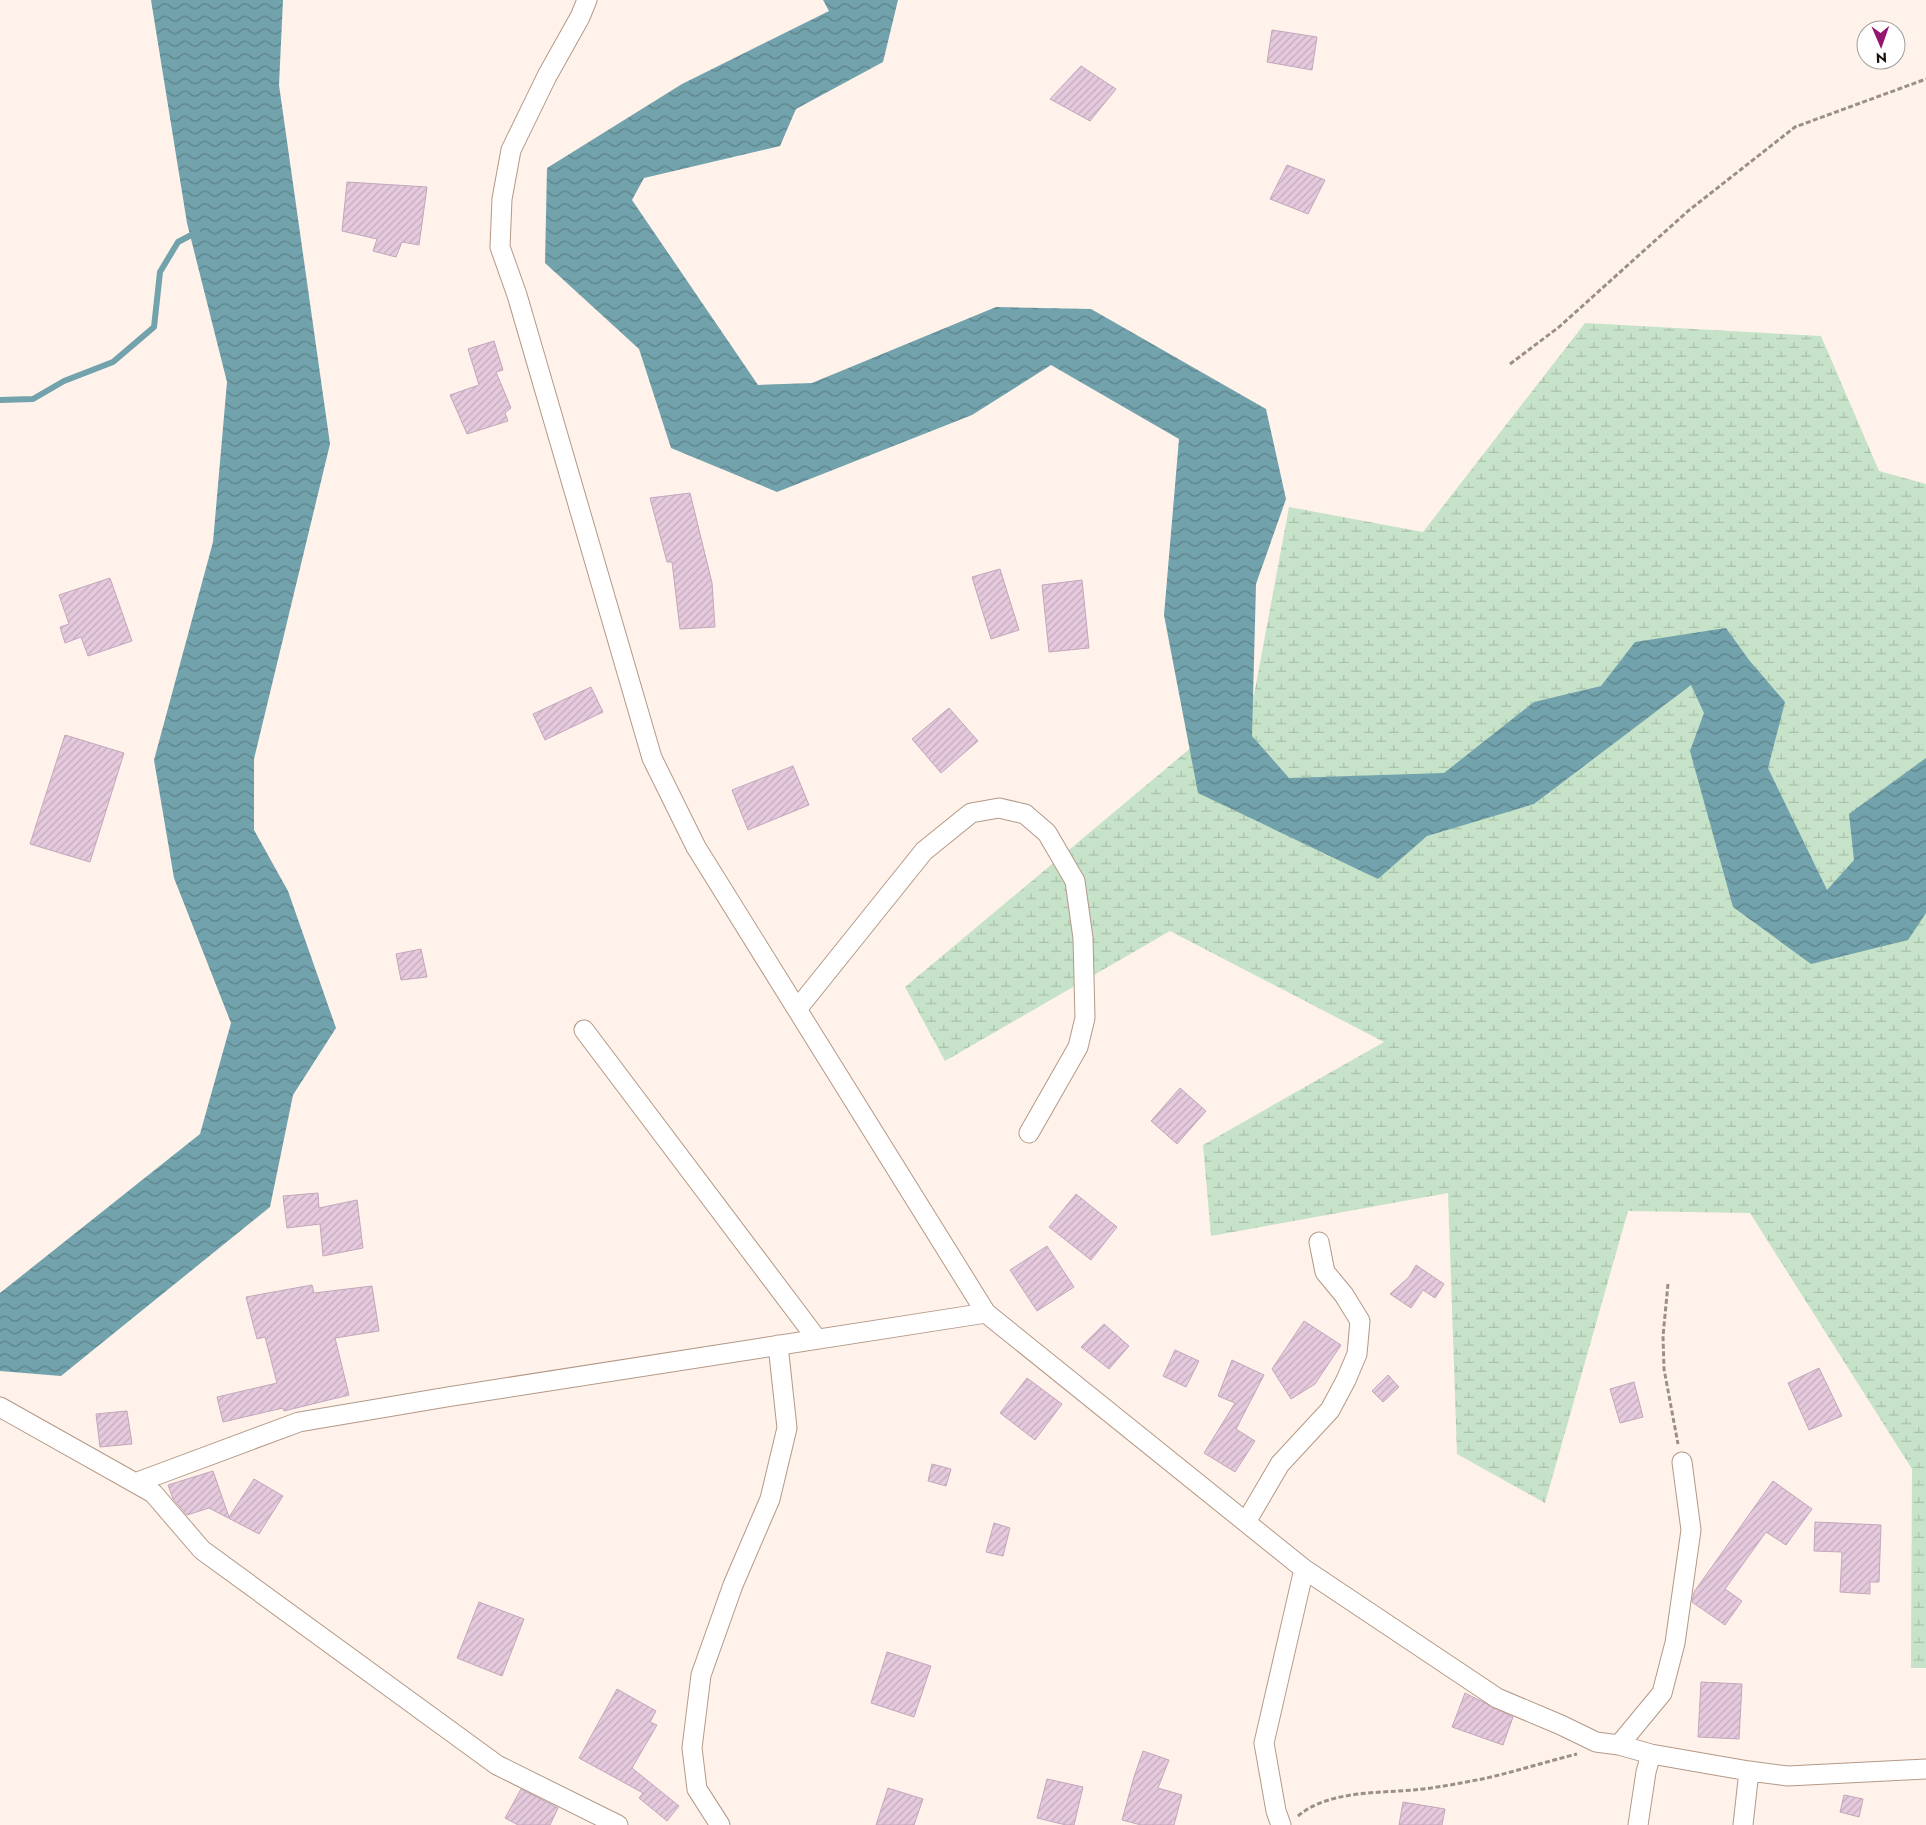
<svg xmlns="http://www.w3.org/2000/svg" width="1926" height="1825" font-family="Jost,sans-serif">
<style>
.wetland{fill:url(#wetland-marsh)}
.water{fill:url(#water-waves)}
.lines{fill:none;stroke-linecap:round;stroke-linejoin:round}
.stream{stroke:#72a2ac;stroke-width:6}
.building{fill:url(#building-hatch);stroke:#c3a7bb}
.street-casing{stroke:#b49986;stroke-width:21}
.path{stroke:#9b9089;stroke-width:3;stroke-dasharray:5 2.5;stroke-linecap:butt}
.street{stroke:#fff;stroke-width:19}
</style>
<defs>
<pattern id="wetland-marsh" width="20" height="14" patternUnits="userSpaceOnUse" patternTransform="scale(1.25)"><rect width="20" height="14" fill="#c6e2c8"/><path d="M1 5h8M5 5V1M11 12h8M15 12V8" fill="none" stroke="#a9c1aa"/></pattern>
<pattern id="water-waves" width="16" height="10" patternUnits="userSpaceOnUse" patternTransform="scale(1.25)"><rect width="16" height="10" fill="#72a2ac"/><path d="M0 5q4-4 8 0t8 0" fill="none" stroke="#5d828a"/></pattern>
<pattern id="building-hatch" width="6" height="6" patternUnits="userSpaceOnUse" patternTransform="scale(1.25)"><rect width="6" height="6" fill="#e5c9dd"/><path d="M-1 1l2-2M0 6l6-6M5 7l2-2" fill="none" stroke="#c4abbc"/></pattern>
</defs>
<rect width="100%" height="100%" fill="#fef2ea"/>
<!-- wetland -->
<path class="wetland" d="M1585,323l236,13 58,135 47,13v1184h-15l1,-199 -162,-256 -122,-2 -83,292 -88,-49 -9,-261 -237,43 -8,-91 181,-103 -214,-111 -225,130 -40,-74 349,-292 35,-188 134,25z"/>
<!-- water -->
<path class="water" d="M151,0h132l-4,85 51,359 -76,315v71l34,61 48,137 -43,67 -23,112 -209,169 -61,-5v-78l200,-159 31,-111 -57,-145 -20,-118 59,-218 14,-160 -40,-159z
M823,0h75l-15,62 -87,47 -16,37 -136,32 -12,22 126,185 54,-2 184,-76 95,2 175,100 20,90 -30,85 -4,152 37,42 155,-5 90,-71 67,-16 34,-44 91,-14 23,32 36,42 -17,66 59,122 27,-30 -5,-46 77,-56v155l-18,27 -97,24 -78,-57 -43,-156 14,-38 -13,-28 -157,119 -107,32 -49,43 -180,-86 -34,-178 15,-176 -128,-74 -79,50 -195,77 -106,-44 -32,-99 -94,-86 2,-95 135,-84 147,-73z"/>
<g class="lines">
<!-- stream -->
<path class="stream" d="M0,400l33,-1 31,-18 49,-19 41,-35 6,-55 18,-30 19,-10"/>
</g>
<!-- building -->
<path class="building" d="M1272,30l45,7 -5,33 -45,-8z
M1081,66l35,23 -26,32 -40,-22z
M1287,165l38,15 -17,34 -38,-15z
M347,182l80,5 -8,58 -17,-3 -6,15 -23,-6 4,-12 -35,-8z
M494,341l9,29 -7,2 15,36 -6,5 3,8 -41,13 -17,-39 29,-10 -11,-36z
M690,493l22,90 3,44 -35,2 -8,-67h-5l-17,-64z
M1000,569l19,61 -28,9 -19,-62z
M110,578l22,63 -44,15 -7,-19 -16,6 -5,-16 9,-3 -10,-29z
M1082,580l7,68 -40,4 -7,-67z
M591,687l12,25 -58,28 -12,-26z
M949,708l29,33 -37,32 -29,-34z
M65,735l59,18 -34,109 -60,-18z
M793,766l16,39 -61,25 -16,-40z
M421,949l6,28 -26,3 -5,-26z
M1180,1088l26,23 -29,33 -26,-23z
M318,1193l1,15 38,-8 6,48 -40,8 -3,-32 -33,4 -4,-32z
M1076,1194l41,33 -26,33 -42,-33z
M1047,1246l27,41 -37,24 -27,-41z
M1416,1265l28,19 -9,14 -12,-8 -12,18 -21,-14 19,-17z
M312,1285l2,8 58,-7 7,45 -44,7 14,57 -65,16 -1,-3 -60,14 -6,-25 60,-14 -12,-46 -8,2 -11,-42z
M1304,1321l37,24 -26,39 -24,15 -19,-30z
M1104,1324l25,22 -20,23 -28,-22z
M1175,1350l24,11 -13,26 -23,-11z
M1232,1360l32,15 -28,54 19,12 -20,31 -31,-19 31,-50 -17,-7z
M1819,1368l23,48 -33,14 -21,-47z
M1388,1375l11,12 -16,15 -11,-11z
M1027,1378l35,26 -27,36 -35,-27z
M1634,1382l9,35 -23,6 -10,-34z
M127,1411l5,33 -32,3 -4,-33z
M932,1464l19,5 -5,17 -18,-5z
M213,1471l16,46 25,-38 29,17 -24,38 -50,-26 -22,7 -14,-16 -5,-14z
M1773,1481l39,28 -26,36 -20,-13 -41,57 17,12 -17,24 -33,-23 2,-10z
M1815,1522l66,3 -2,57h-9v12l-30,-2 2,-40 -28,-1z
M994,1523l16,5 -7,28 -17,-4z
M479,1602l45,17 -22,57 -45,-18z
M887,1652l44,14 -17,51 -43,-14z
M1701,1682l41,2 -3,55 -41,-2z
M617,1689l39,22 -6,11 7,3 -25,43 47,38 -12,15 -28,-23 4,-5 -64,-35z
M1465,1693l48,24 -10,28 -51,-18z
M1143,1751l26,9 -11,28 24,7 -8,30h-33l-19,-5 12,-43z
M1047,1779l36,8 -9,38h-8l-29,-7z
M888,1788l35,11 -9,26h-38z
M521,1789l37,19 -8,17h-32l-13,-7z
M1844,1795l19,4 -4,18 -19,-5z
M1403,1802l42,7 -3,16h-43z"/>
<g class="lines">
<!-- street casing -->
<g class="street-casing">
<path id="street" d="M587,0l-7,17 -33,59 -36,74 -9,49 -2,48 17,48 135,463 44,89 290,466 318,256 193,129 64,27 35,17 23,3 32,9 98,17 39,5 138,-7
M798,1008l126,-157 47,-38 28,-5 26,6 22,19 28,48 8,57 2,80 -7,29 -49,86
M584,1030l233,309
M0,1407l153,86 49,57 295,215 121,60
M135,1483l164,-61 148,-25 539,-84
M1246,1522l34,-58 50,-54 16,-30 11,-26 3,-33 -16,-26 -19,-23 -6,-30
M1619,1745l43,-52 13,-50 16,-113 -9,-68
M720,1825l-23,-36 -5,-41 9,-73 32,-90 37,-86 17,-71 -9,-83
M1281,1825l-5,-14 -12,-68 40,-174
M1638,1825l8,-53 5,-18
M1743,1825l6,-54"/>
</g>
<!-- path -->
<path class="path" d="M1510,364l49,-37 129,-116 107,-84 131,-48
M1668,1284l-5,52 1,33 14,75
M1298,1816c29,-25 79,-23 116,-26 22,-2 47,-7 68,-11 32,-7 63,-17 95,-25"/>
<!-- street -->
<use href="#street" class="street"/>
</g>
<!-- north arrow -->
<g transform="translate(1881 45) rotate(178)"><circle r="24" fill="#ffffff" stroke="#a29f9c"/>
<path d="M0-4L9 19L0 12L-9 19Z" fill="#941670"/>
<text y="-8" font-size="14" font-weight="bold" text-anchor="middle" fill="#170e07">N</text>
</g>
</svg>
